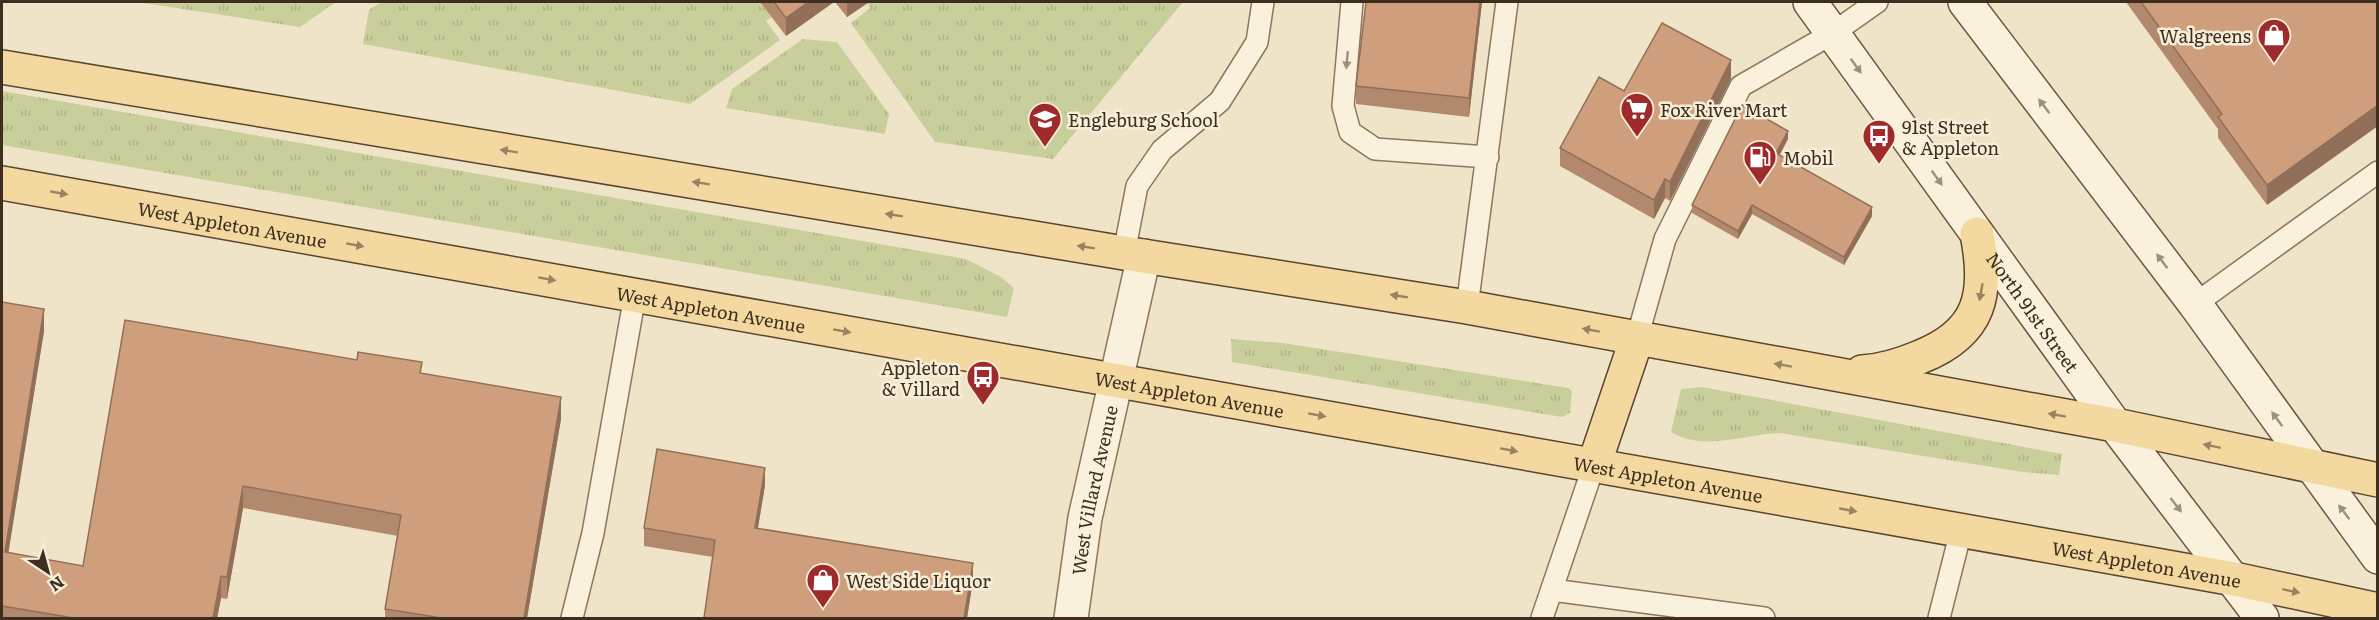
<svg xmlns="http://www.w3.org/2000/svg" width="2379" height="620" font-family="Literata,serif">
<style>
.grass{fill:url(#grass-tufts)}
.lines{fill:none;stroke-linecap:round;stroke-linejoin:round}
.service-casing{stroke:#8d765c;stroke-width:24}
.tertiary-casing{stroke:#8d765c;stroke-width:36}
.secondary-casing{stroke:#6f573f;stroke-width:36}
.primary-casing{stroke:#5b4430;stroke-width:36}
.service{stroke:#faf1dc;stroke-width:21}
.tertiary{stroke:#faf1dc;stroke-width:33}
.secondary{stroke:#faf1dc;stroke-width:33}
.primary{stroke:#f3d9a0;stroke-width:33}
.wall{fill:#b2896c}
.shaded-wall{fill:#916f58}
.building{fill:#cf9f7d;stroke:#916f58;stroke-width:1.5}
.oneway{fill:#9c907e}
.oneway2{fill:#988460}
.labels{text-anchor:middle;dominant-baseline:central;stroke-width:5;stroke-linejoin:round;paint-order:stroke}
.poi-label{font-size:18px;fill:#3d2e20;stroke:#f7eed8;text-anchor:start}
.street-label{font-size:18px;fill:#3d2e20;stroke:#f7eed8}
</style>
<defs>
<pattern id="grass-tufts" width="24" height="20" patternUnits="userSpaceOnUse" patternTransform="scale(1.5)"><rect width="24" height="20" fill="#c9cf9b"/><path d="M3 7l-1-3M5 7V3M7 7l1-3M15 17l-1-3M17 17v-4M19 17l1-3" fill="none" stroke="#aeb285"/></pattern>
</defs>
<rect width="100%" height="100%" fill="#f0e4c8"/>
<!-- grass -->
<path class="grass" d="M137,2h199l-36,25z
M381,2h379l12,15 -6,4 14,19 -90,64 -327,-60 6,-34z
M869,2h314l-130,157 -118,-17 -84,-119 19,-15 -3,-5z
M803,39l34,3 52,72 -4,20 -159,-26 6,-19z
M2,91l964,168 35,18 13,11 -7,29 -1005,-172z
M1231,339l52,4 285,45 4,3 -2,22 -8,4 -330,-55z
M1702,387l360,67 -3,21 -36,-3 -243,-39c-36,1 -76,19 -109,-1l10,-43z"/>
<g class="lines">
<!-- service casing -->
<g class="service-casing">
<path id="service" d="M1352,2l-9,104 7,26 25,17 113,8
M1124,253l13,-67 25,-36 58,-49 37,-59 6,-40
M2195,304l183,-132
M1467,307l40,-305
M1637,338l28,-99 76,-153 92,-53 44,-31
M1552,590l212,28
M572,618l21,-85 42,-238
M1542,618l52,-153
M1939,618l22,-87"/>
</g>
<!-- tertiary casing -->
<g class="tertiary-casing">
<g id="tertiary">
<path id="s1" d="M1071,618l14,-100 59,-262"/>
</g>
</g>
<!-- secondary casing -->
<g class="secondary-casing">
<g id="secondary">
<path id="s2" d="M1810,2l305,423 147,193"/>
<path d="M1965,2l230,302 183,253"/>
</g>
</g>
<!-- primary casing -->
<g class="primary-casing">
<g id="primary">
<path d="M2,67l1122,186 343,54 648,118 263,55"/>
<path id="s3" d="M2,183l2154,382 78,14 144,31"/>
<path d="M1862,372c20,-1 39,-7 58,-15 61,-24 69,-63 57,-123"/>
<path d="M1594,465l43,-127"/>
</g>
</g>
<!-- service -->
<use href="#service" class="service"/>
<!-- tertiary -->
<use href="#tertiary" class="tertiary"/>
<!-- secondary -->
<use href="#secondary" class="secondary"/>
<!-- primary -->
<use href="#primary" class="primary"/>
</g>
<!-- wall -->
<path class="wall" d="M760,2h74l-48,34z
M835,2h34l-22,15z
M1366,2h116l-13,115 -113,-13v-18z
M2126,2h252l-111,203 -49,-67v-9z
M1731,79l-61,122 -5,-3 -11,21 -94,-53v-18l64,-57z
M1788,139l-9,16 93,61 -28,49 -92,-51 -14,25 -46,-26v-8z
M2,302l42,29 -36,221 75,14 339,-193 139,46 -34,199h-142v-9l13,-73 -155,-28 -16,91 -6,-1 -4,20h-215z
M765,485l-7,43 215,52 -6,38h-263l9,-61 -69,-11v-18z"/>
<!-- shaded-wall -->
<path class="shaded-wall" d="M808,2h26l-48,34v-18z
M847,2h22l-22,15z
M1480,2h2l-13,115v-19z
M1731,60v19l-61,122v-19z
M2378,105v21l-111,79v-20z
M1788,131v8l-12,23v-9z
M1665,179v19l-11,21v-19z
M1752,205v9l-14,25v-8z
M1872,207v9l-28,49v-8z
M44,309v22l-39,243v-22z
M561,397v22l-34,199h-3z
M765,468v17l-10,60v-17z
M243,486v22l-16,91v-22z
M973,563v17l-6,38h-3z
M221,576v22l-4,20h-4z"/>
<!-- building -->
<path class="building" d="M774,2h34l-22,16z
M1366,2h114l-11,96 -113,-12z
M2141,2h237v103l-111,80 -49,-68 4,-3z
M1662,23l69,37 -61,122 -5,-3 -11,21 -94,-52 39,-71 25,14z
M1742,105l46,26 -12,22 96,54 -28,50 -92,-52 -14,26 -46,-26z
M2,302l42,7 -39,243 78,14 42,-246 232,40 1,-8 64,10 -2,11 141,24 -37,221h-82l-57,-9 16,-94 -158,-29 -16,91 -6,-1 -8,42h-139l-72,-12z
M657,449l108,19 -10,60 218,35 -9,55h-260l11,-78 -71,-12z"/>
<!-- one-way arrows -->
<defs><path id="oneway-solid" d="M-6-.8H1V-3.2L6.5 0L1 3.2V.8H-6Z" transform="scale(1.5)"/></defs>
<g class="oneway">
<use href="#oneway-solid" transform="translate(1347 60) rotate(95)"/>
<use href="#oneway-solid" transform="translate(1856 66) rotate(54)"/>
<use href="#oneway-solid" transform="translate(2044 106) rotate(-127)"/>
<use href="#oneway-solid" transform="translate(1937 178) rotate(54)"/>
<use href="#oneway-solid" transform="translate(2162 261) rotate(-127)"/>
<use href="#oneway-solid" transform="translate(2277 419) rotate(-126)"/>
<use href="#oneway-solid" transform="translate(2176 505) rotate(52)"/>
<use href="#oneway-solid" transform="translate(2344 512) rotate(-127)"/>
</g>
<g class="oneway2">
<use href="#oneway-solid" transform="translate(509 151) rotate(-171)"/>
<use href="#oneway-solid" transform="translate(701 183) rotate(-171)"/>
<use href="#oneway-solid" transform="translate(59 193) rotate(10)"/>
<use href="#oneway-solid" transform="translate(894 215) rotate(-171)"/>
<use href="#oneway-solid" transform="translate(355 245) rotate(10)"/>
<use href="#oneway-solid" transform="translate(1086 247) rotate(-171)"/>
<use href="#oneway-solid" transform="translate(547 279) rotate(10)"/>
<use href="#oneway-solid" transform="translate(1981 292) rotate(100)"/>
<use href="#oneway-solid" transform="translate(1399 296) rotate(-171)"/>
<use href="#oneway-solid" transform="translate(1591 330) rotate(-170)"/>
<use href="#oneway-solid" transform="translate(842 331) rotate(10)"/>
<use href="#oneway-solid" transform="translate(1783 365) rotate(-170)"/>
<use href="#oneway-solid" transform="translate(1317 415) rotate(10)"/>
<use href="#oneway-solid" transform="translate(2057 415) rotate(-170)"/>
<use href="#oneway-solid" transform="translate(2212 446) rotate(-168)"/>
<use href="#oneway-solid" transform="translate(1509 450) rotate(10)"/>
<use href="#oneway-solid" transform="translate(1848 510) rotate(10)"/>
<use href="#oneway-solid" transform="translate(2291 591) rotate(12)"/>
</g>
<!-- icons -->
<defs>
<g id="shop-pin" transform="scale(1.725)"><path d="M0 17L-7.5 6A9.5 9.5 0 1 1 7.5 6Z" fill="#9e2a2b" stroke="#f7eed8"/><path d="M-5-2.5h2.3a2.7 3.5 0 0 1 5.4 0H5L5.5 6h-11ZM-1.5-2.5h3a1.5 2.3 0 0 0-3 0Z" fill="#fff"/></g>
<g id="supermarket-pin" transform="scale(1.725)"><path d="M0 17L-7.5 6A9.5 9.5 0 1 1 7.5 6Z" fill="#9e2a2b" stroke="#f7eed8"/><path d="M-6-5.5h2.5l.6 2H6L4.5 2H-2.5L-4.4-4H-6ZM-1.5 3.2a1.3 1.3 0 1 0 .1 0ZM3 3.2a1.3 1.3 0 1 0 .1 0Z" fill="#fff"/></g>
<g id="school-pin" transform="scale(1.725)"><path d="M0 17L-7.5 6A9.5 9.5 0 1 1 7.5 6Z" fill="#9e2a2b" stroke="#f7eed8"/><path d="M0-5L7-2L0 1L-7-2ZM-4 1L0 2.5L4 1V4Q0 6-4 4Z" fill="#fff"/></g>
<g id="bus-pin" transform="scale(1.725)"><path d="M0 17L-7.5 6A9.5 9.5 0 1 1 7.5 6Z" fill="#9e2a2b" stroke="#f7eed8"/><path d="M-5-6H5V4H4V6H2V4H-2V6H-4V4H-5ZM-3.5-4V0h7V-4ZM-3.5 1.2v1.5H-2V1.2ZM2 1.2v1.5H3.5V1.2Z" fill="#fff"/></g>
<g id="fuel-pin" transform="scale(1.725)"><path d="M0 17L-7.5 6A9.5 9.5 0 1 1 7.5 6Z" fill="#9e2a2b" stroke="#f7eed8"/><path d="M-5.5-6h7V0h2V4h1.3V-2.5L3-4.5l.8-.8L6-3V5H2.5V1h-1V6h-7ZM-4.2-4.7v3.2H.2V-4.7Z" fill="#fff"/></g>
</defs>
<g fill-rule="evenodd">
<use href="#shop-pin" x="2274" y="35"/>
<use href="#supermarket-pin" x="1637" y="109"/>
<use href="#school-pin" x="1045" y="119"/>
<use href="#bus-pin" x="1879" y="136"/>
<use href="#fuel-pin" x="1760" y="157"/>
<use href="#bus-pin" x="983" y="377"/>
<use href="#shop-pin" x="823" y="580"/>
</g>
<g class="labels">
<!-- poi labels -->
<g class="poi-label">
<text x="2251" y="35" text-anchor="end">Walgreens</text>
<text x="1660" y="109">Fox River Mart</text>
<text x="1068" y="119">Engleburg School</text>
<text x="1902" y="126">91st Street<tspan x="1902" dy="21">&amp; Appleton</tspan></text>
<text x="1783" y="157">Mobil</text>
<text x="960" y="367" text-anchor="end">Appleton<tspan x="960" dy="21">&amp; Villard</tspan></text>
<text x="846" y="580">West Side Liquor</text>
</g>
<!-- street labels -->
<g class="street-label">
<text stroke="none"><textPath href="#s3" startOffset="234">West Appleton Avenue</textPath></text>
<text stroke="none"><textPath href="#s3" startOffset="720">West Appleton Avenue</textPath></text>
<text stroke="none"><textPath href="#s2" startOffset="382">North 91st Street</textPath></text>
<text stroke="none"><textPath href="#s3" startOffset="1206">West Appleton Avenue</textPath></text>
<text stroke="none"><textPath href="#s3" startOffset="1692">West Appleton Avenue</textPath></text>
<text stroke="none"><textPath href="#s1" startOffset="130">West Villard Avenue</textPath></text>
<text stroke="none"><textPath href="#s3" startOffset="2178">West Appleton Avenue</textPath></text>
</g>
</g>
<!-- border -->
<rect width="2379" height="620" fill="none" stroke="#3d2e20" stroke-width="6"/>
<!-- north arrow -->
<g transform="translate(48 572) rotate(144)" stroke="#f7eed8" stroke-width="4.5" paint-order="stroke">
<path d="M0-4.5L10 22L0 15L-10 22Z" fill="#3d2e20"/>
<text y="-9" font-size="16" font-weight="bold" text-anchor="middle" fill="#3d2e20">N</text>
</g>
</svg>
